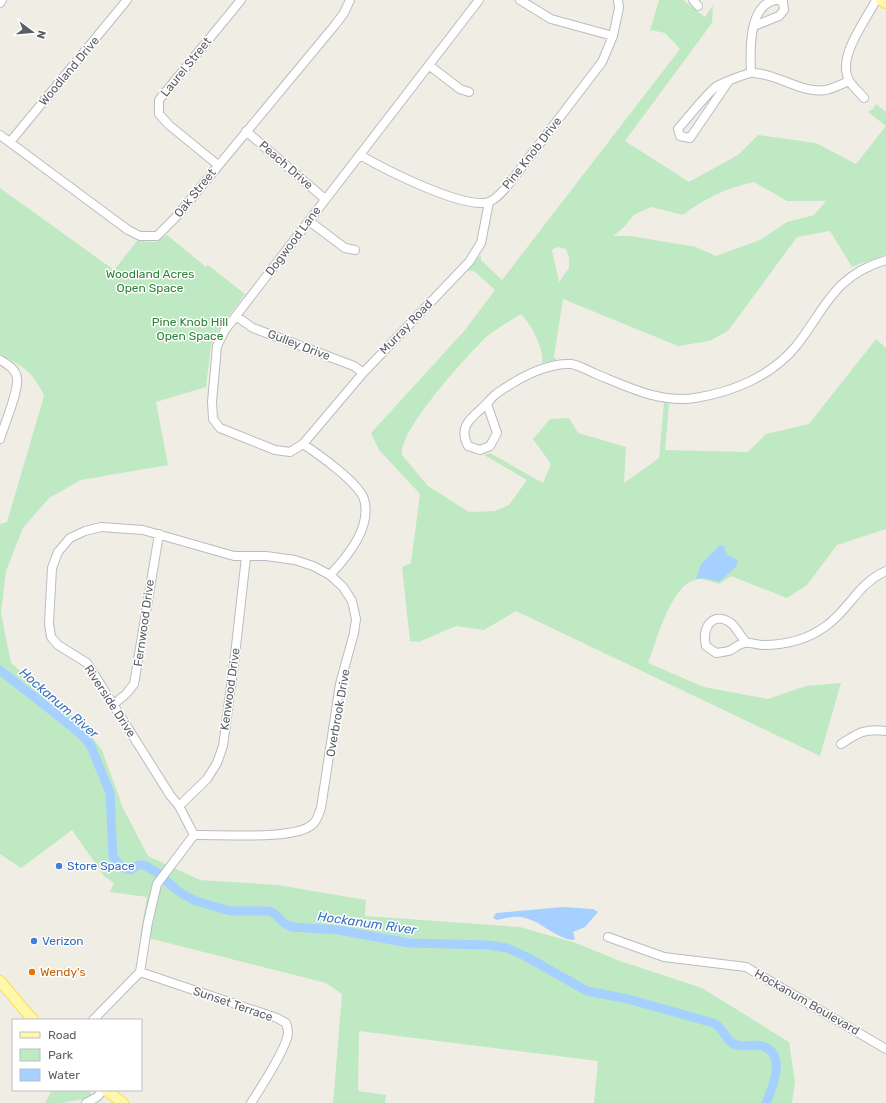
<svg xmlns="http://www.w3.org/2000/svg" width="886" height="1103" font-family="Rubik,sans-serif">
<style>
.green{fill:#bfe9c2;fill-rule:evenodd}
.water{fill:#a5d0ff}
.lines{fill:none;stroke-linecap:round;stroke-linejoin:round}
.river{stroke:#a5d0ff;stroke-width:9}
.minor-casing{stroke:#b9bcc1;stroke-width:10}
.major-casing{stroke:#fddb50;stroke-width:12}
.minor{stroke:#fff;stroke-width:8}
.major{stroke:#fff8aa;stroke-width:10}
.shop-dot{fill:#3f7fe0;stroke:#fff;stroke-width:1.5}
.food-dot{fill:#e8710a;stroke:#fff;stroke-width:1.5}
.labels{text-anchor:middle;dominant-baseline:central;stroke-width:3;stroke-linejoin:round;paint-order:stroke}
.street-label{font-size:12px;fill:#5c5f66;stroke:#fff}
.park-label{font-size:12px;fill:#2d8339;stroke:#fff}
.shop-label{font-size:12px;fill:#366cbe;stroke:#fff;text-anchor:start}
.food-label{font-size:12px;fill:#c56008;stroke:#fff;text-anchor:start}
.water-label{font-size:13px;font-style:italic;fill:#3b72c4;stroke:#fff}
</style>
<rect width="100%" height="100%" fill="#f0eee4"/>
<!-- green -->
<path class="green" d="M659,0h24l22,17 8,-12 -1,18 -87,118 64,41 49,-27 20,-20 58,8 40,21 30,-38 -18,-14 5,-3 3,-5 10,8v142l-34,13 -22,-36 -33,6 -69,94 -19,10 -31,5 -115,-47 -9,58 3,3 -15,3c2,-15 -11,-39 -21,-49 -12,8 -26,15 -36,24 -18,18 -87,93 -83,117l26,31 41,26 26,-1 14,-6 18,-25 -43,-25 6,-2 53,30 8,-19 -18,-25 17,-20 19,-1 9,15 48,14 -2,36 35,-25 5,-55 5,1 -4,46 83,2 18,-18 43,-10 67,-85 10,9v181l-49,16 -30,40 -20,13 -56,-22 -12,8c-5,-2 -12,-4 -18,-5 -29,-1 -44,62 -53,84l56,24 64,12 38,-13 35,-3 -21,73 -304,-145 -32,19 -28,-4 -37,16 -9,-1 -8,-74 9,-4 9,-69 -41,-44 -8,-17 94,-103 30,-40 -21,-19h-8l15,-16v5l21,20 178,-231 -15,-16 -15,-3zM754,182l33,19h39l-12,14 -27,7 -27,18 -44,16 -20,-9 -66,-11h-17l11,-9 10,-12 17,-8 32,8c22,-17 44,-27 71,-33zM557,247l9,2 3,8v11l-10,14 -7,-32z
M0,188l114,82 23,-29 19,1 11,-7 39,32 2,-2 37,29 -31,42 -3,9 -5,42 -50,15 12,63 -87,15 -32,18 -26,30 -17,43 -5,42 10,50 70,60 21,27 21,58 25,48 52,24 78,5 88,15 -1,16 155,11 56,16 44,18 82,27 87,54 6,40 -3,21h-198l4,-42 -239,-30 -1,60 28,4 -1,8h-52l9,-109 -16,-11 -186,-47 7,-39 -37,-5 4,-9 -10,-7 -32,-46 -51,38 -21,-14v-330l7,-2 37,-126c-10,-24 -22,-30 -44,-42z
M52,1090h38l1,5 -2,3 -28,5h-16z"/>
<!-- water -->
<path class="water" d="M720,545l4,1 3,9 11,5 -2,7 -17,15 -15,-4 -8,1 5,-15z
M563,907l30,2 5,3 -13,15 -12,5 2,7 -2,1c-18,-2 -31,-18 -48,-22 -8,-3 -19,0 -28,2l-4,-2 3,-5z"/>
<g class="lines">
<!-- river -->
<path class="river" d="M0,670l75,59 15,15 20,49 3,64 9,10 8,3 8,-5h6l14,8 21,19 17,9 34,10h39l6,3 9,9 8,4 46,3 71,13 79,2 19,3 18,8 62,35 41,8 85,24c12,5 11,17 21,21 9,5 19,-1 28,2 25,7 11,41 4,57"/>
<!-- minor casing -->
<g class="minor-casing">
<path id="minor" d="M479,0l-254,330 -8,16 -5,56 1,17 7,9 55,22 15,2 13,-8 60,-71 106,-111 12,-19 8,-41
M520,0l31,19 62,17
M693,0l5,6
M0,3l2,-3
M754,26l25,-10 5,-6 -1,-8 -5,-2
M430,66l30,23 9,3
M751,73c-1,-21 -3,-67 24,-73
M728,82l-38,56 -10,-2 -2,-7c6,-7 33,-40 39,-43 5,-3 30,-13 35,-13 25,0 49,21 74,17 8,-2 16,-6 23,-9
M864,98c-4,-5 -10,-10 -14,-16 -15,-24 16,-61 26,-82
M246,131l79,68
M0,135l128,95 12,6h17l18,-18 160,-193 9,-12 6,-13
M10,142l117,-142
M360,155c24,14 104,55 129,47 10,-4 20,-18 26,-26l87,-114 11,-26 6,-28 -1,-8
M218,165l-49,-40 -10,-11v-14l82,-100
M309,221l36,27 10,2
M236,316l17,12 101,38 9,7
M0,360c7,4 16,9 17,18 2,13 -13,47 -17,61
M487,404l10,29 -7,13 -10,4 -12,-4c-9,-17 0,-26 13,-37 6,-5 10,-11 15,-15 21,-15 49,-31 75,-30 8,1 18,7 25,10 32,13 63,29 99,24 38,-6 77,-22 102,-53 29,-38 38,-70 89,-85
M303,444c15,10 55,38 61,55 8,28 -16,57 -34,76
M101,527l42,3 91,26h32l29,4 18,6 17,9 13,12 9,14 4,18 -2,14 -14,51 -19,124c-2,5 -4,13 -8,16 -18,17 -93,10 -119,11l-15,-29 -9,-11 -83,-132 -29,-18 -7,-8 -2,-14 3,-55 6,-16 12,-14 15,-7z
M746,642c-5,-5 -9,-13 -14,-18 -18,-14 -31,2 -26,22l10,7c5,-1 11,-1 15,-3 5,-3 8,-6 13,-7 6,-1 13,2 19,2 23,0 44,-5 63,-19 24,-17 31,-42 60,-55
M114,704l12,-10 8,-10 25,-150
M841,744c17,-11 24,-16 45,-13
M179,806l28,-27 10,-16 6,-17 11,-82 12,-107
M608,937l56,20 82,10 140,82
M140,972l137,46 9,5c1,3 2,7 2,10 -1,15 -28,56 -37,70
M93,1020l47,-48 8,-50 9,-38 37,-49
M86,1103l11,-6 6,-7"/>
</g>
<!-- major casing -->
<g class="major-casing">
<path id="major" d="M881,0l5,3
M0,981l33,39
M106,1090l17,13"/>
</g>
<!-- minor -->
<use href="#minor" class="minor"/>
<!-- major -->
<use href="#major" class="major"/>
</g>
<!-- markers -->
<g class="shop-dot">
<circle cx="59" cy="866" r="4"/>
<circle cx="34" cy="941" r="4"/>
</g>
<circle class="food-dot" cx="32" cy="972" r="4"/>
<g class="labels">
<!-- street labels -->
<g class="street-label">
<text transform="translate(186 67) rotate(-51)">Laurel Street</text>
<text transform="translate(69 71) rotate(-50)">Woodland Drive</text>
<text transform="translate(532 153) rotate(-52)">Pine Knob Drive</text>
<text transform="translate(286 165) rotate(41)">Peach Drive</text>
<text transform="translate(195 193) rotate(-51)">Oak Street</text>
<text transform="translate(293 241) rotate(-53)">Dogwood Lane</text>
<text transform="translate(406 327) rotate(-46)">Murray Road</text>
<text transform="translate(299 345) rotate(21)">Gulley Drive</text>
<text transform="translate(144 623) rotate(-82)">Fernwood Drive</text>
<text transform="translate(230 689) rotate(-82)">Kenwood Drive</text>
<text transform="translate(110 701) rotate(57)">Riverside Drive</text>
<text transform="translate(338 713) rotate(-80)">Overbrook Drive</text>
<text transform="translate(807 1002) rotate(30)">Hockanum Boulevard</text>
<text transform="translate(233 1004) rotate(19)">Sunset Terrace</text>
</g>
<!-- park labels -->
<g class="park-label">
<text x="150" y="274">Woodland Acres<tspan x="150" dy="14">Open Space</tspan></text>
<text x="190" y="322">Pine Knob Hill<tspan x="190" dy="14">Open Space</tspan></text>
</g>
<!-- shop labels -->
<g class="shop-label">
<text x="67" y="866">Store Space</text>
<text x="42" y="941">Verizon</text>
</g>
<!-- food labels -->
<g class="food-label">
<text x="40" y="972">Wendy's</text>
</g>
<!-- water labels -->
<g class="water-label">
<text transform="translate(59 703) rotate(41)">Hockanum River</text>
<text transform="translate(367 923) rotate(8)">Hockanum River</text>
</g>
</g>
<!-- legend -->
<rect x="12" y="1019" width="130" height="72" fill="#ffffff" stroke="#bebfc2"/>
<rect x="20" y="1032" width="20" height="6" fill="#fff8aa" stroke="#bebfc2"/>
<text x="48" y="1039" font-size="12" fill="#5c5f66">Road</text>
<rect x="20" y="1049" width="20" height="12" fill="#bfe9c2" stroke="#bebfc2"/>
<text x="48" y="1059" font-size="12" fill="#5c5f66">Park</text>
<rect x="20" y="1069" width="20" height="12" fill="#a5d0ff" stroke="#bebfc2"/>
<text x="48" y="1079" font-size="12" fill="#5c5f66">Water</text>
<!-- north arrow -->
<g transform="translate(32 32) rotate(106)" stroke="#ffffff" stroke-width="3" paint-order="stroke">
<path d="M0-3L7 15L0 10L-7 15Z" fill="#5c5f66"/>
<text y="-6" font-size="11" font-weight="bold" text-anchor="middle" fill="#5c5f66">N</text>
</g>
</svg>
